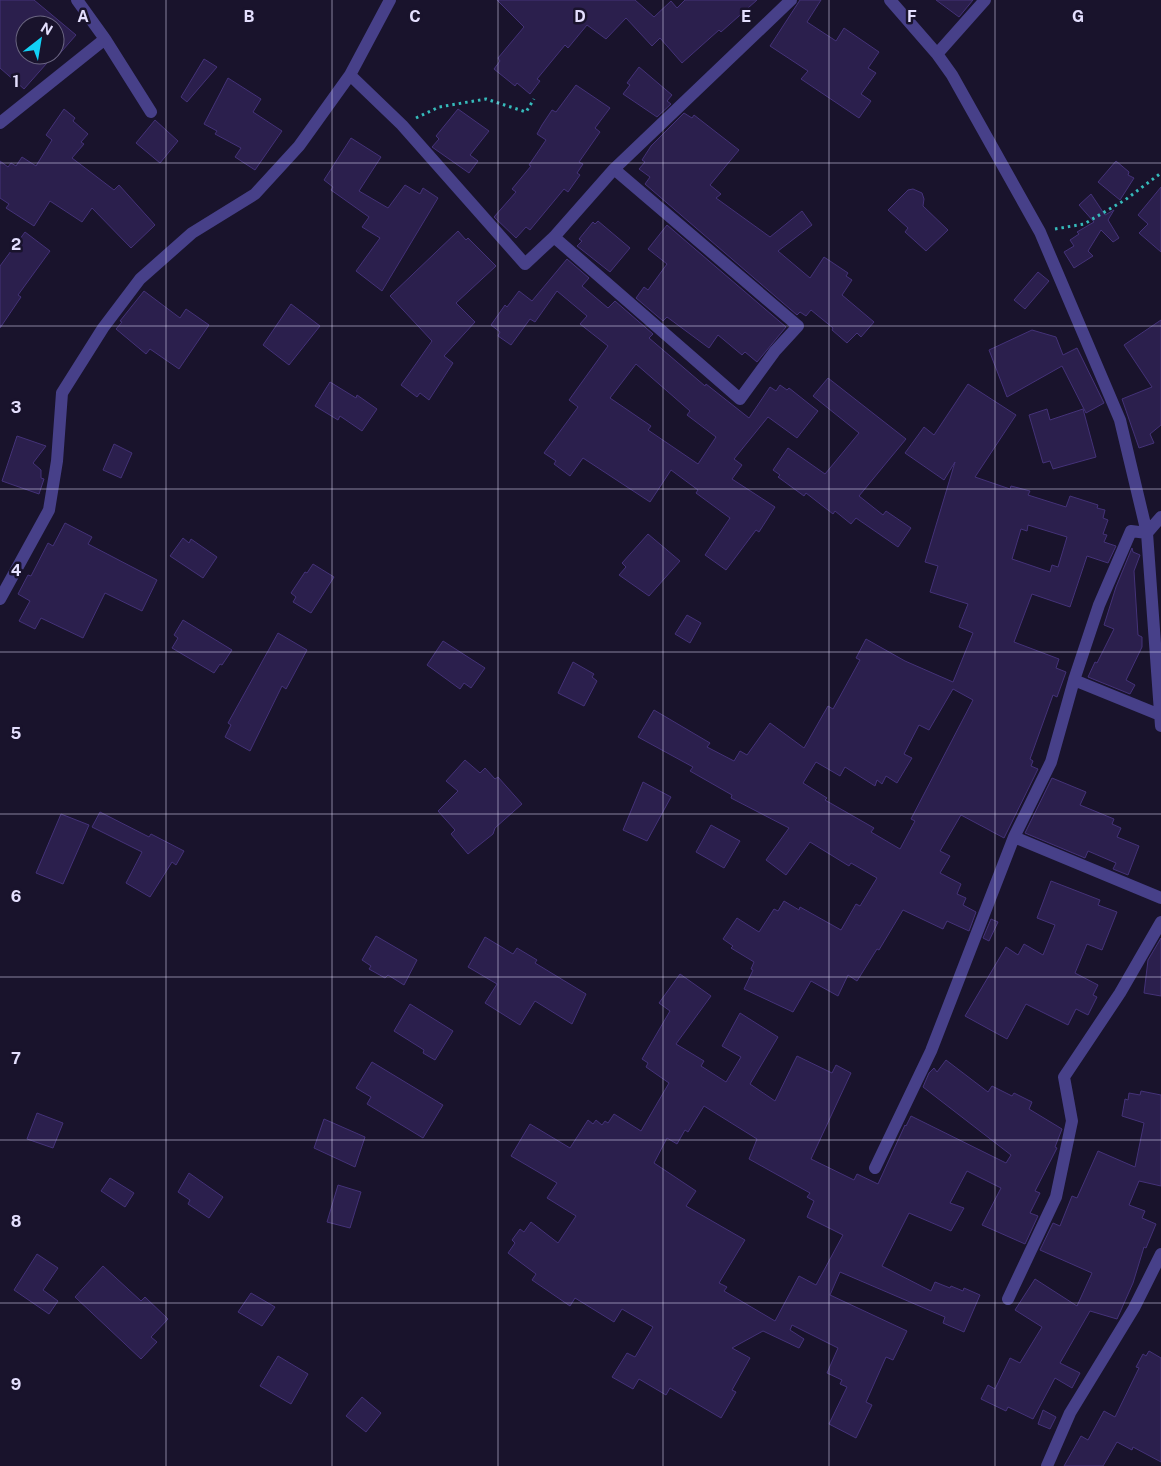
<svg xmlns="http://www.w3.org/2000/svg" width="1161" height="1466" font-family="'Public Sans',sans-serif">
<style>
.building{fill:#2b1f4d;stroke:#443278;fill-rule:evenodd}
.lines{fill:none;stroke-linecap:round;stroke-linejoin:round}
.path{stroke:#36bbbb;stroke-width:3;stroke-dasharray:2.5 4;stroke-linecap:butt}
.minor{stroke:#474089;stroke-width:12}
.grid{fill:none;stroke:#e4dffe;stroke-width:1;stroke-opacity:0.55}
.grid-label{font-size:16px;text-anchor:middle;font-weight:bold;fill:#e4dffe;stroke:#19132c;stroke-width:5;stroke-linejoin:round;paint-order:stroke}
</style>
<rect width="100%" height="100%" fill="#19132c"/>
<!-- building -->
<path class="building" d="M0,0h34l42,35 -21,24v-34h-30v30h29l-30,34 -24,-21z
M497,0h138l19,17 17,-16 6,7 8,-8h72l-36,32 -2,-2 -37,33 -22,-25 -8,8 -26,-28 -20,21 -19,-14 -19,23 -3,-3 -28,34 3,2 -10,13 -13,-11 -2,3 -21,-17 6,-8 -2,-3 26,-31z
M800,0h21l-14,22 29,19 8,-13 35,24 -11,16 8,5 -15,21 10,7 -12,17 -58,-39 7,-8 -38,-25z
M936,0h37l-14,17z
M204,59l13,8 -30,35 -6,-5z
M639,67l33,28 -5,6 4,3 -14,13 -34,-23 7,-9 -3,-2z
M228,78l33,21 -8,13 29,19 -27,39 -20,-13 6,-9 -26,-14 2,-3 -13,-7z
M576,85l34,23 -15,20 5,4 -21,30 4,2 -6,9 3,2 -12,17 -4,-3 -34,41 -4,-3 -10,11 -22,-21 22,-25 -4,-3 19,-23 -2,-1 17,-25 -9,-6 5,-9 10,-15 4,2z
M64,109l11,9 -2,3 15,13 -7,8 3,2 -12,14 42,32 5,-5 36,40 -24,23 -39,-40 -10,14 -32,-21 -16,25 -28,-18 3,-4 -9,-6v-37l8,6 3,-4 5,3 6,-9 14,9 16,-26 -6,-5z
M458,109l31,22 -19,24 8,6 -9,12 -37,-26 7,-8 -3,-3z
M684,113l8,5 2,-3 45,35 -29,35 11,9 -5,4 54,39 32,-26 10,14 -34,26 32,27 14,-21 24,16 -2,3 6,4 -10,15 32,27 -13,15 -4,-4 -10,10 -15,-13 1,-2 -22,-18 -5,6 -6,-4 -3,3 -152,-131 5,-7 -11,-8 6,-7 -3,-2 9,-14z
M155,120l23,21 -18,22 -24,-20z
M351,138l30,19 -22,34 29,17 17,-23 15,9 3,-6 15,10 -56,93 -26,-20 24,-33 -18,-11 7,-10 -38,-27 2,-3 -9,-7z
M1116,161l13,11 -1,3 6,3 -14,22 -22,-18z
M1161,187v65l-22,-19 9,-9 -10,-9z
M913,189l9,4 2,6 -1,7 25,24 -22,21 -21,-19 3,-4 -20,-18 20,-20z
M1091,194l14,21 9,-5 -6,10 11,18 -6,4 -12,-12 -13,21 5,5 -19,12 -10,-16 10,-6 -4,-6 9,-6 -2,-2 17,-10 -15,-17z
M598,221l32,27 -20,24 -33,-26 5,-5 -3,-2 14,-17 2,2z
M667,225l119,102 -29,35 -12,-10 -3,3 -24,-20 -9,13 -42,-31 -4,4 -27,-23 8,-11 4,3 19,-26 -19,-15z
M458,231l8,9 2,-2 28,28 -40,37 19,19 -31,34 9,7 -24,37 -9,-7 -3,4 -16,-12 31,-44 -42,-45z
M25,232l25,19 -32,44 3,2 -21,31v-62z
M567,259l22,19 -7,8 26,22 7,-7 38,33 -4,4 56,48 1,-2 43,34 21,-31 6,4 4,-6 7,5 2,-2 29,23 -21,27 -29,-21 -34,42 8,6 -10,14 43,28 -16,25 -3,-2 -30,40 -21,-15 25,-37 -34,-25 2,-3 -27,-20 -21,32 -67,-44 -13,18 -16,-12 2,-3 -12,-8 34,-46 -9,-7 39,-54 -28,-22 7,-8 -30,-25 -22,31 -5,-3 -19,26 -13,-9 2,-4 -9,-7 14,-20 2,2 12,-16 13,10zM636,364l54,47 -3,4 29,22 -18,27 -50,-34 3,-4 -41,-28z
M1038,272l11,9 -24,28 -11,-9z
M144,291l36,27 6,-9 23,16 -30,44 -29,-20 -4,5 -30,-25 6,-7 -2,-1z
M291,304l29,22 -31,39 -26,-20z
M1161,320v105l-11,9 4,9 -15,5 -17,-49 30,-12 -28,-42z
M1032,330l24,7 7,18 14,-7 27,55 -18,10 -24,-47 -55,31 -18,-47z
M828,378l78,61 -47,57 24,19 3,-4 25,17 -13,19 -42,-29 -5,6 -16,-13 -2,3 -27,-21 -2,3 -26,-19 2,-2 -7,-5 15,-22 37,26 34,-41 -46,-37z
M330,382l26,16 1,-3 20,14 -15,22 -22,-15 -2,4 -23,-14z
M968,384l48,31 -41,62 35,12 1,-3 19,5 -2,4 38,12 4,-11 28,9 -1,3 8,2 -2,8 5,2 -5,14 4,1 -3,7 12,4 -8,17 -21,-7 -17,51 -38,-13 -18,48 45,17 -3,9 10,4 -9,25 -4,-2 -23,64 3,2 -2,5 7,3 -34,69 -43,-23 -21,36 10,5 -10,17 21,11 -4,10 9,4 -3,7 13,7 -7,19 -22,-10 -4,8 -40,-19 -24,40 -2,-1 -20,32 -9,-6 -10,21 -27,-15 -18,31 -49,-23 9,-19 -2,-1 3,-7 -23,-14 2,-2 -10,-7 14,-21 22,14 15,-23 4,2 6,-10 15,9 1,-3 41,23 15,-26 4,2 17,-28 -26,-15 -2,3 -39,-24 -24,33 -20,-15 23,-32 -58,-30 1,-3 -42,-24 3,-4 -55,-30 16,-27 56,33 -3,4 27,14 6,-10 7,4 23,-32 34,25 24,-42 5,3 27,-49 -4,-2 10,-19 39,22 48,21 20,-49 -14,-6 9,-23 -38,-12 8,-26 -13,-4 30,-100 -11,18 -39,-27 19,-26 10,8zM1028,525l39,12 -9,30 -6,-2 -2,7 -38,-13 9,-30 6,2zM953,689l20,11 -62,119 4,2 -15,28 -29,-17 3,-4 -49,-28 2,-2 -24,-15 13,-21 24,14 5,-9 30,19 2,-6 5,4 4,-8 11,7 15,-25 -8,-4 15,-29 10,5z
M1047,409l3,11 33,-11 13,48 -43,12 -3,-8 -7,2 -14,-48z
M17,436l29,10 -13,17 8,7v8l3,1 -5,15 -37,-13z
M114,444l18,9 -11,25 -18,-8z
M65,523l27,14 -4,7 69,36 -15,31 -37,-18 -22,45 -42,-20 -6,11 -16,-8 11,-20 -12,-7 10,-19 3,1 17,-33 5,3z
M648,534l32,27 -31,35 -30,-21 7,-8 -4,-4z
M183,538l6,5 2,-4 26,18 -14,21 -33,-22z
M1132,548l1,4 7,3 -6,16 4,64 4,2v10l-16,33 9,5 -5,9 -42,-17 7,-15 2,1 17,-34 -10,-4 12,-38z
M313,564l21,13 -23,36 -18,-11 3,-5 -5,-4 14,-21 2,1z
M687,615l14,8 -11,20 -15,-9z
M183,620l49,30 -10,15 -2,-1 -6,9 -42,-25 6,-10 -4,-3z
M278,633l29,17 -21,39 -4,-3 -32,65 -25,-14 6,-12 -3,-2z
M443,641l42,27 -14,20 -7,-5 -4,6 -33,-24z
M573,662l21,12 -2,3 5,4 -13,25 -26,-13z
M465,760l15,13 5,-5 10,11 3,-2 24,27 -27,24 -2,6 -25,20 -17,-20 4,-4 -17,-19 20,-20 -12,-10z
M1052,778l34,14 -6,13 34,14 -2,5 9,4 -4,9 22,9 -11,29 -15,-6 3,-6 -28,-12 -3,7 -60,-25z
M643,782l28,15 -24,44 -24,-11z
M100,812l49,25 2,-3 33,17 -8,14 -4,-3 -22,35 -24,-14 16,-31 -50,-25z
M61,814l28,11 -26,59 -27,-11z
M711,825l29,16 -16,27 -28,-16z
M1051,881l49,19 -2,5 19,7 -15,38 -15,-6 -12,29 23,12 -5,10 4,2 -9,18 -12,-6 -8,16 -42,-21 -19,35 -42,-23 41,-69 12,8 6,-11 19,11 12,-30 -18,-7z
M991,919l7,3 -9,19 -6,-3z
M376,936l41,24 -13,25 -16,-10 -3,3 -16,-9 2,-3 -9,-6z
M485,937l28,17 4,-6 20,12 -2,3 51,31 -14,30 -37,-23 -15,24 -35,-22 12,-19 -29,-17z
M1161,938v58l-17,-3 4,-33z
M680,974l31,22 -35,48 28,17 -3,5 25,16 15,-25 -19,-11 18,-33 38,24 -28,47 25,17 22,-45 35,17 4,-8 15,8 -40,86 43,21 3,-6 21,10 27,-59 1,1 5,-10 95,47 5,-8 -88,-68 6,-14 5,-5 3,4 9,-12 42,32 4,-6 20,10 2,-3 18,9 -3,7 33,20 -7,18 2,1 -22,43 5,2 -10,20 8,3 -13,28 -43,-19 19,-37 -34,-17 -17,32 14,5 -13,23 -42,-18 -27,53 49,25 4,-9 15,6 1,-2 12,5 1,-3 16,7 -16,37 -21,-9 2,-6 -105,-45 -10,23 77,36 -14,29 -7,-3 -20,45 6,3 -16,33 -27,-14 18,-37 -7,-3 2,-4 -15,-7 11,-25 -46,-23 -2,5 14,9 -5,9 -36,-17 -31,17 18,10 -18,32 4,2 -15,26 -51,-30 -4,7 -27,-16 -6,10 -21,-12 15,-24 8,4 18,-30 -31,-18 -8,13 -39,-24 -5,8 -38,-26 4,-6 -28,-21 7,-10 -3,-3 8,-11 4,3 7,-10 27,21 18,-27 -29,-18 10,-15 -46,-27 19,-32 40,24 18,-28 5,4 3,-4 6,5 3,-4 3,2 6,-9 27,17 28,-48 -23,-16 2,-4 -6,-4 28,-48 -11,-8zM704,1106l53,33 -8,20 61,34 -3,4 7,4 -7,16 36,18 -27,50 -17,-9 -24,45 -51,-30 3,-4 -8,-4 26,-43 -59,-34 10,-15 -42,-28 13,-25 10,6 8,-14 3,2z
M410,1004l43,27 -18,29 -12,-7 1,-3 -30,-19z
M372,1062l71,43 -20,33 -56,-34 4,-7 -15,-9z
M1141,1091l20,4v91l-22,-5 -10,24 16,6 -3,7 14,6 -10,24 -2,-1 -11,36 -16,36 -27,-8 -30,52 20,10 -8,15 -17,-10 -22,41 -25,-12 -2,4 -25,-12 7,-14 7,4 15,-31 10,5 22,-36 -27,-17 20,-31 42,27 15,-33 -52,-23 13,-27 7,3 12,-30 5,2 21,-47 37,16 9,-44 -22,-7 3,-17 3,1 1,-7 11,2z
M37,1113l26,10 -10,25 -26,-9z
M324,1119l41,18 -10,30 -41,-19z
M189,1173l34,24 -14,21 -21,-14 2,-4 -12,-8z
M110,1178l24,15 -9,14 -24,-16z
M338,1185l23,7 -11,36 -23,-6z
M37,1254l21,14 -15,22 15,11 -9,13 -35,-24z
M103,1266l38,35 4,-4 23,22 -17,18 6,5 -16,17 -66,-62z
M251,1293l24,14 -13,19 -24,-14z
M1149,1351l12,7v104l-28,-15 -1,3 -15,-8 -14,24h-39l17,-30 7,4 16,-29 11,6 24,-49 -3,-1 7,-13 3,2z
M278,1356l30,18 -17,30 -31,-18z
M362,1397l19,16 -15,19 -20,-16z
M1043,1410l13,7 -6,12 -12,-5z"/>
<g class="lines">
<!-- path -->
<path class="path" d="M416,118l23,-11 47,-8 40,13 8,-13
M1055,229l29,-5 41,-24 36,-27"/>
<!-- minor -->
<path class="minor" d="M77,0l28,39 46,73
M890,0l47,54 15,21 88,157 80,188 27,113 14,193
M937,54l48,-54
M350,75l52,50 123,139 29,-27 60,-68 177,-169
M0,123l105,-84
M554,237l186,162 35,-48 23,-25 -184,-157
M0,599l49,-89 8,-49 5,-68 41,-65 37,-49 52,-46 63,-39 44,-48 51,-71 40,-75
M1074,680l86,35
M1014,837l147,61
M875,1168l56,-117 83,-214 37,-75 23,-82 25,-75 32,-74 16,2 14,-16
M1008,1299l48,-102 16,-76 -8,-44 56,-84 41,-71
M1047,1466l23,-53 64,-105 27,-54"/>
</g>
<!-- grid -->
<path class="grid" d="M166,0v1466M332,0v1466M498,0v1466M663,0v1466M829,0v1466M995,0v1466M0,163h1161M0,326h1161M0,489h1161M0,652h1161M0,814h1161M0,977h1161M0,1140h1161M0,1303h1161"/>
<g class="grid-label">
<text x="83" y="22">A</text>
<text x="249" y="22">B</text>
<text x="415" y="22">C</text>
<text x="580" y="22">D</text>
<text x="746" y="22">E</text>
<text x="912" y="22">F</text>
<text x="1078" y="22">G</text>
<text x="16" y="87">1</text>
<text x="16" y="250">2</text>
<text x="16" y="413">3</text>
<text x="16" y="576">4</text>
<text x="16" y="739">5</text>
<text x="16" y="902">6</text>
<text x="16" y="1064">7</text>
<text x="16" y="1227">8</text>
<text x="16" y="1390">9</text>
</g>
<!-- north arrow -->
<g transform="translate(40 40) rotate(31)"><circle r="24" fill="#19132c" stroke="#6a6580"/>
<path d="M0-4L9 19L0 12L-9 19Z" fill="#12d2f7"/>
<text y="-8" font-size="14" font-weight="bold" text-anchor="middle" fill="#e4dffe">N</text>
</g>
</svg>
